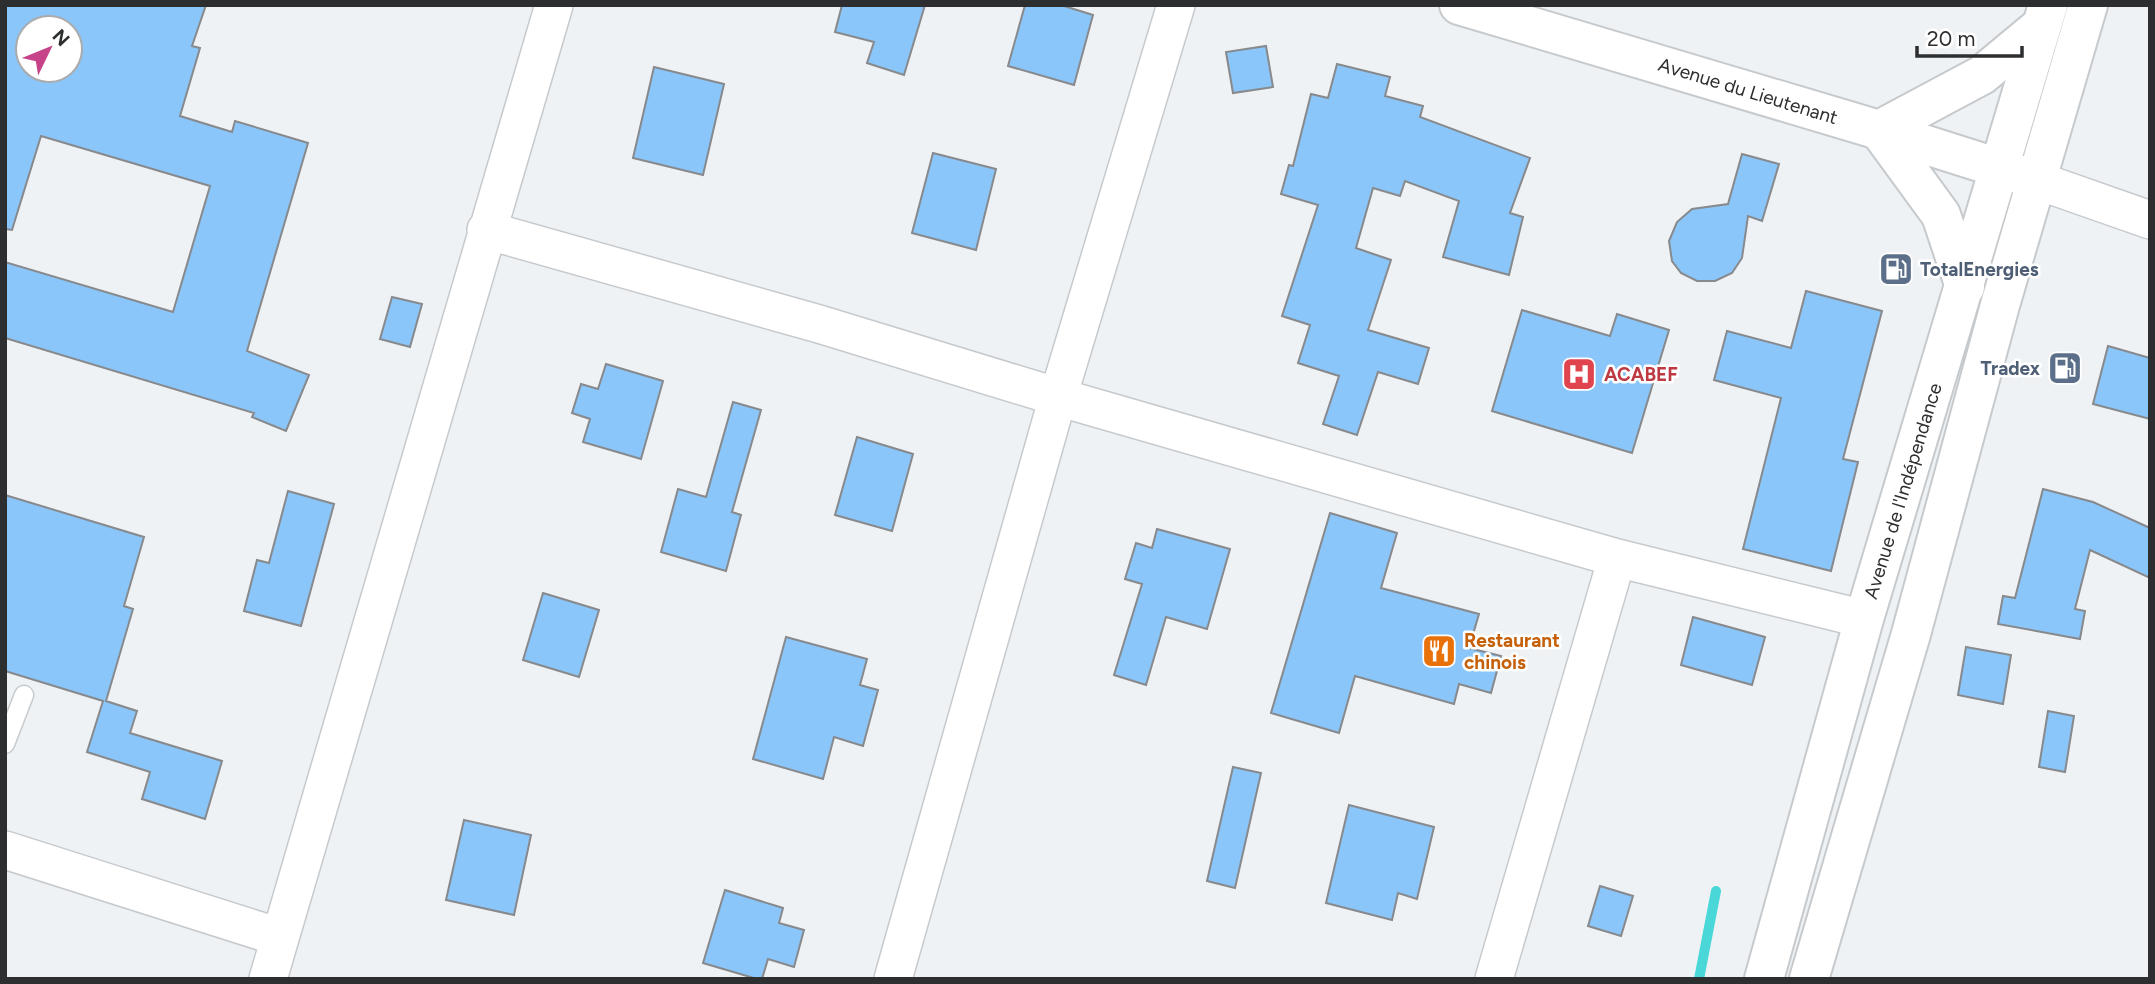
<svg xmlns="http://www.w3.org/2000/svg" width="2155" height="984" font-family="Figtree,sans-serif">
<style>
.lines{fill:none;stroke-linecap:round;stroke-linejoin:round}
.stream{stroke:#49d7d8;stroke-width:10}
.building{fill:#8ac6f9;stroke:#87898c;stroke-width:2;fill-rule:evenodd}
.service-casing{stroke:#c7cacd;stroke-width:21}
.minor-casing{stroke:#c7cacd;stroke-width:40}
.primary-casing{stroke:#c7cacd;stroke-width:42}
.service{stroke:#fff;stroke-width:18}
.minor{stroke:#fff;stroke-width:37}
.primary{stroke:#fff;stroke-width:38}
.labels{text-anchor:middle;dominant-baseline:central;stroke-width:5;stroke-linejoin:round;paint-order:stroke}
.street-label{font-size:19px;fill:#2d2e2f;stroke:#fff}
.service-label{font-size:19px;font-weight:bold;fill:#4e5e75;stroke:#fff;text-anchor:start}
.health-label{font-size:19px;font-weight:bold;fill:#be3a42;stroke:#fff;text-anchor:start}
.food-label{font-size:19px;font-weight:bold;fill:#c56008;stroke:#fff;text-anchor:start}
</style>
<rect width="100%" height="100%" fill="#eff2f5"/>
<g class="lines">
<!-- stream -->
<path class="stream" d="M1699,979l17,-88"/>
</g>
<!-- building -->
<path class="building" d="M5,5h201l-14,41 8,2 -20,68 52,16 3,-11 73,22 -61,208 62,24 -23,56 -34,-14 2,-4 -249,-75v-76l168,50 37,-126 -169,-50 -29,94 -7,-1zM28,28h42v42h-42z
M842,5h83l-21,70 -37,-12 7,-21 -39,-10z
M1025,5h36l32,10 -19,70 -66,-19z
M1266,46l7,41 -40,6 -7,-41z
M1337,64l53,13 -5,19 38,10 -3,11 110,41 -20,55 13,4 -14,58 -66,-18 16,-56 -54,-20 -5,15 -27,-8 -17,60 35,12 -23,70 61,18 -11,36 -40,-12 -21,63 -34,-11 16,-48 -41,-13 12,-38 -28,-9 36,-111 -37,-11 8,-29 4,1 18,-72 17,4z
M654,67l70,17 -21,91 -70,-17z
M933,153l63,16 -20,81 -64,-17z
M1742,154l37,10 -17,57 -14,-5 -6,42 -10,15 -17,8h-18l-16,-8 -9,-12 -3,-20 8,-19 15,-13 36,-5z
M1806,291l76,20 -39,148 15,3 -27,109 -88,-22 38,-151 -67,-18 13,-49 64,17z
M392,297l30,7 -12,43 -30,-8z
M1522,310l88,26 7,-22 52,16 -37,123 -140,-42z
M2108,346l42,12v61l-57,-15z
M606,364l57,17 -22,78 -58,-17 7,-23 -18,-6 9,-29 17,5z
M733,402l28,8 -29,102 9,3 -15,56 -65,-19 17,-63 28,8z
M857,437l56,17 -21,77 -57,-16z
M2043,489l50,13 57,26v50l-60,-28 -15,59 10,2 -5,28 -82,-15 5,-28 12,2z
M288,491l46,13 -33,122 -57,-15 13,-51 12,3z
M5,495l139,42 -20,69 9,3 -27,92 31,10 -7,22 92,28 -17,58 -63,-20 8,-27 -63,-20 16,-51 -98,-30z
M1330,513l67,20 -16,55 98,26 -10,34 32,8 -10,37 -32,-9 -5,20 -99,-28 -16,57 -68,-20z
M1157,529l73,20 -23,80 -41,-12 -20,68 -32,-10 28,-91 -17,-5 11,-36 16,5z
M543,593l56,17 -20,67 -56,-17z
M1693,617l72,20 -13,48 -71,-20z
M786,637l81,22 -7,26 18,5 -15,56 -29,-9 -11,42 -70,-20z
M1966,647l45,8 -8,49 -45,-9z
M2048,711l26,5 -9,56 -26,-5z
M1233,767l28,6 -26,115 -28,-7z
M1349,805l85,22 -17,72 -19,-6 -6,27 -66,-17z
M464,820l67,15 -17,80 -68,-15z
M1600,886l33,10 -12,40 -33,-10z
M725,890l58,18 -4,15 25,7 -10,37 -26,-8 -6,20h-5l-54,-16z"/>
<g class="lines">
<!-- service casing -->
<g class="service-casing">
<path id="service" d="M5,744l19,-49"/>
</g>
<!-- minor casing -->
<g class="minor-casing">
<path id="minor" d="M2036,180l114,40
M486,230l333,94 239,73 559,161 247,61
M5,850l274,87
M268,979l286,-974
M893,979l165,-582 118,-392
M1494,979l123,-421"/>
</g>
<!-- primary casing -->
<g class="primary-casing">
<path id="primary" d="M1459,5l420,125 145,46
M1965,287l-24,-72 -62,-85 103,-55 59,-49
M1764,979l100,-360 184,-614
M1809,979l102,-345 89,-329 88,-300"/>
</g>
<!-- service -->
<use href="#service" class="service"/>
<!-- minor -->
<use href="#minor" class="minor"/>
<!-- primary -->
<use href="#primary" class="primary"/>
</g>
<!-- icons -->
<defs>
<g id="fuel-square" transform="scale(1.75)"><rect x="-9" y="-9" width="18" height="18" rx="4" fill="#5c6f8a" stroke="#fff"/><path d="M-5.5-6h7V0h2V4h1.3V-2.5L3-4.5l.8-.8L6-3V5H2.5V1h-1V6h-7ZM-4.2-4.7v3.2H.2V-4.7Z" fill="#fff"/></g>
<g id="hospital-square" transform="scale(1.75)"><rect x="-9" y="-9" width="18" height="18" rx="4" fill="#e0444e" stroke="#fff"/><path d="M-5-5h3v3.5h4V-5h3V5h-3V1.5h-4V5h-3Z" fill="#fff"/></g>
<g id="restaurant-square" transform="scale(1.75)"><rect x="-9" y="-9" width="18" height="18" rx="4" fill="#e8710a" stroke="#fff"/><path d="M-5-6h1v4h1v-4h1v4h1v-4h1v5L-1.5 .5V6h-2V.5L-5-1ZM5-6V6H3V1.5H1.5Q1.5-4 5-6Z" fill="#fff"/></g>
</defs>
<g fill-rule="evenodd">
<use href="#fuel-square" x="1896" y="269"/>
<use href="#fuel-square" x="2065" y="368"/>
<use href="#hospital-square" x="1579" y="374"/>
<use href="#restaurant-square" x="1439" y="651"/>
</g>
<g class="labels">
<!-- street labels -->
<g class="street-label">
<text transform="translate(1748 91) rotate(17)">Avenue du Lieutenant</text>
<text transform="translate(1903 491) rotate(-73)">Avenue de l'Indépendance</text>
</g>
<!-- service labels -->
<g class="service-label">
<text x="1920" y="269">TotalEnergies</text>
<text x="2040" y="368" text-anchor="end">Tradex</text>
</g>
<!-- health labels -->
<g class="health-label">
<text x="1604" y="374">ACABEF</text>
</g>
<!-- food labels -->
<g class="food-label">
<text x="1464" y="640">Restaurant<tspan x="1464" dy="22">chinois</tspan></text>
</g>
</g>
<!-- border -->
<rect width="2155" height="984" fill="none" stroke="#2d2e2f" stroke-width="14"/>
<!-- north arrow -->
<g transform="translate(49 49) rotate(47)"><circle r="33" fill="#ffffff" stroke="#ababac" stroke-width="2"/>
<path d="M0-5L12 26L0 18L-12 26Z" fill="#c64389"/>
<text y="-10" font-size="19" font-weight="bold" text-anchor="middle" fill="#2d2e2f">N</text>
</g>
<!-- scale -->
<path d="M1917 46v10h105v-10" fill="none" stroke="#2d2e2f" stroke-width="3.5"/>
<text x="1927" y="46" font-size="21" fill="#2d2e2f" stroke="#ffffff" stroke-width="5" paint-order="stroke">20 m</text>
</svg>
